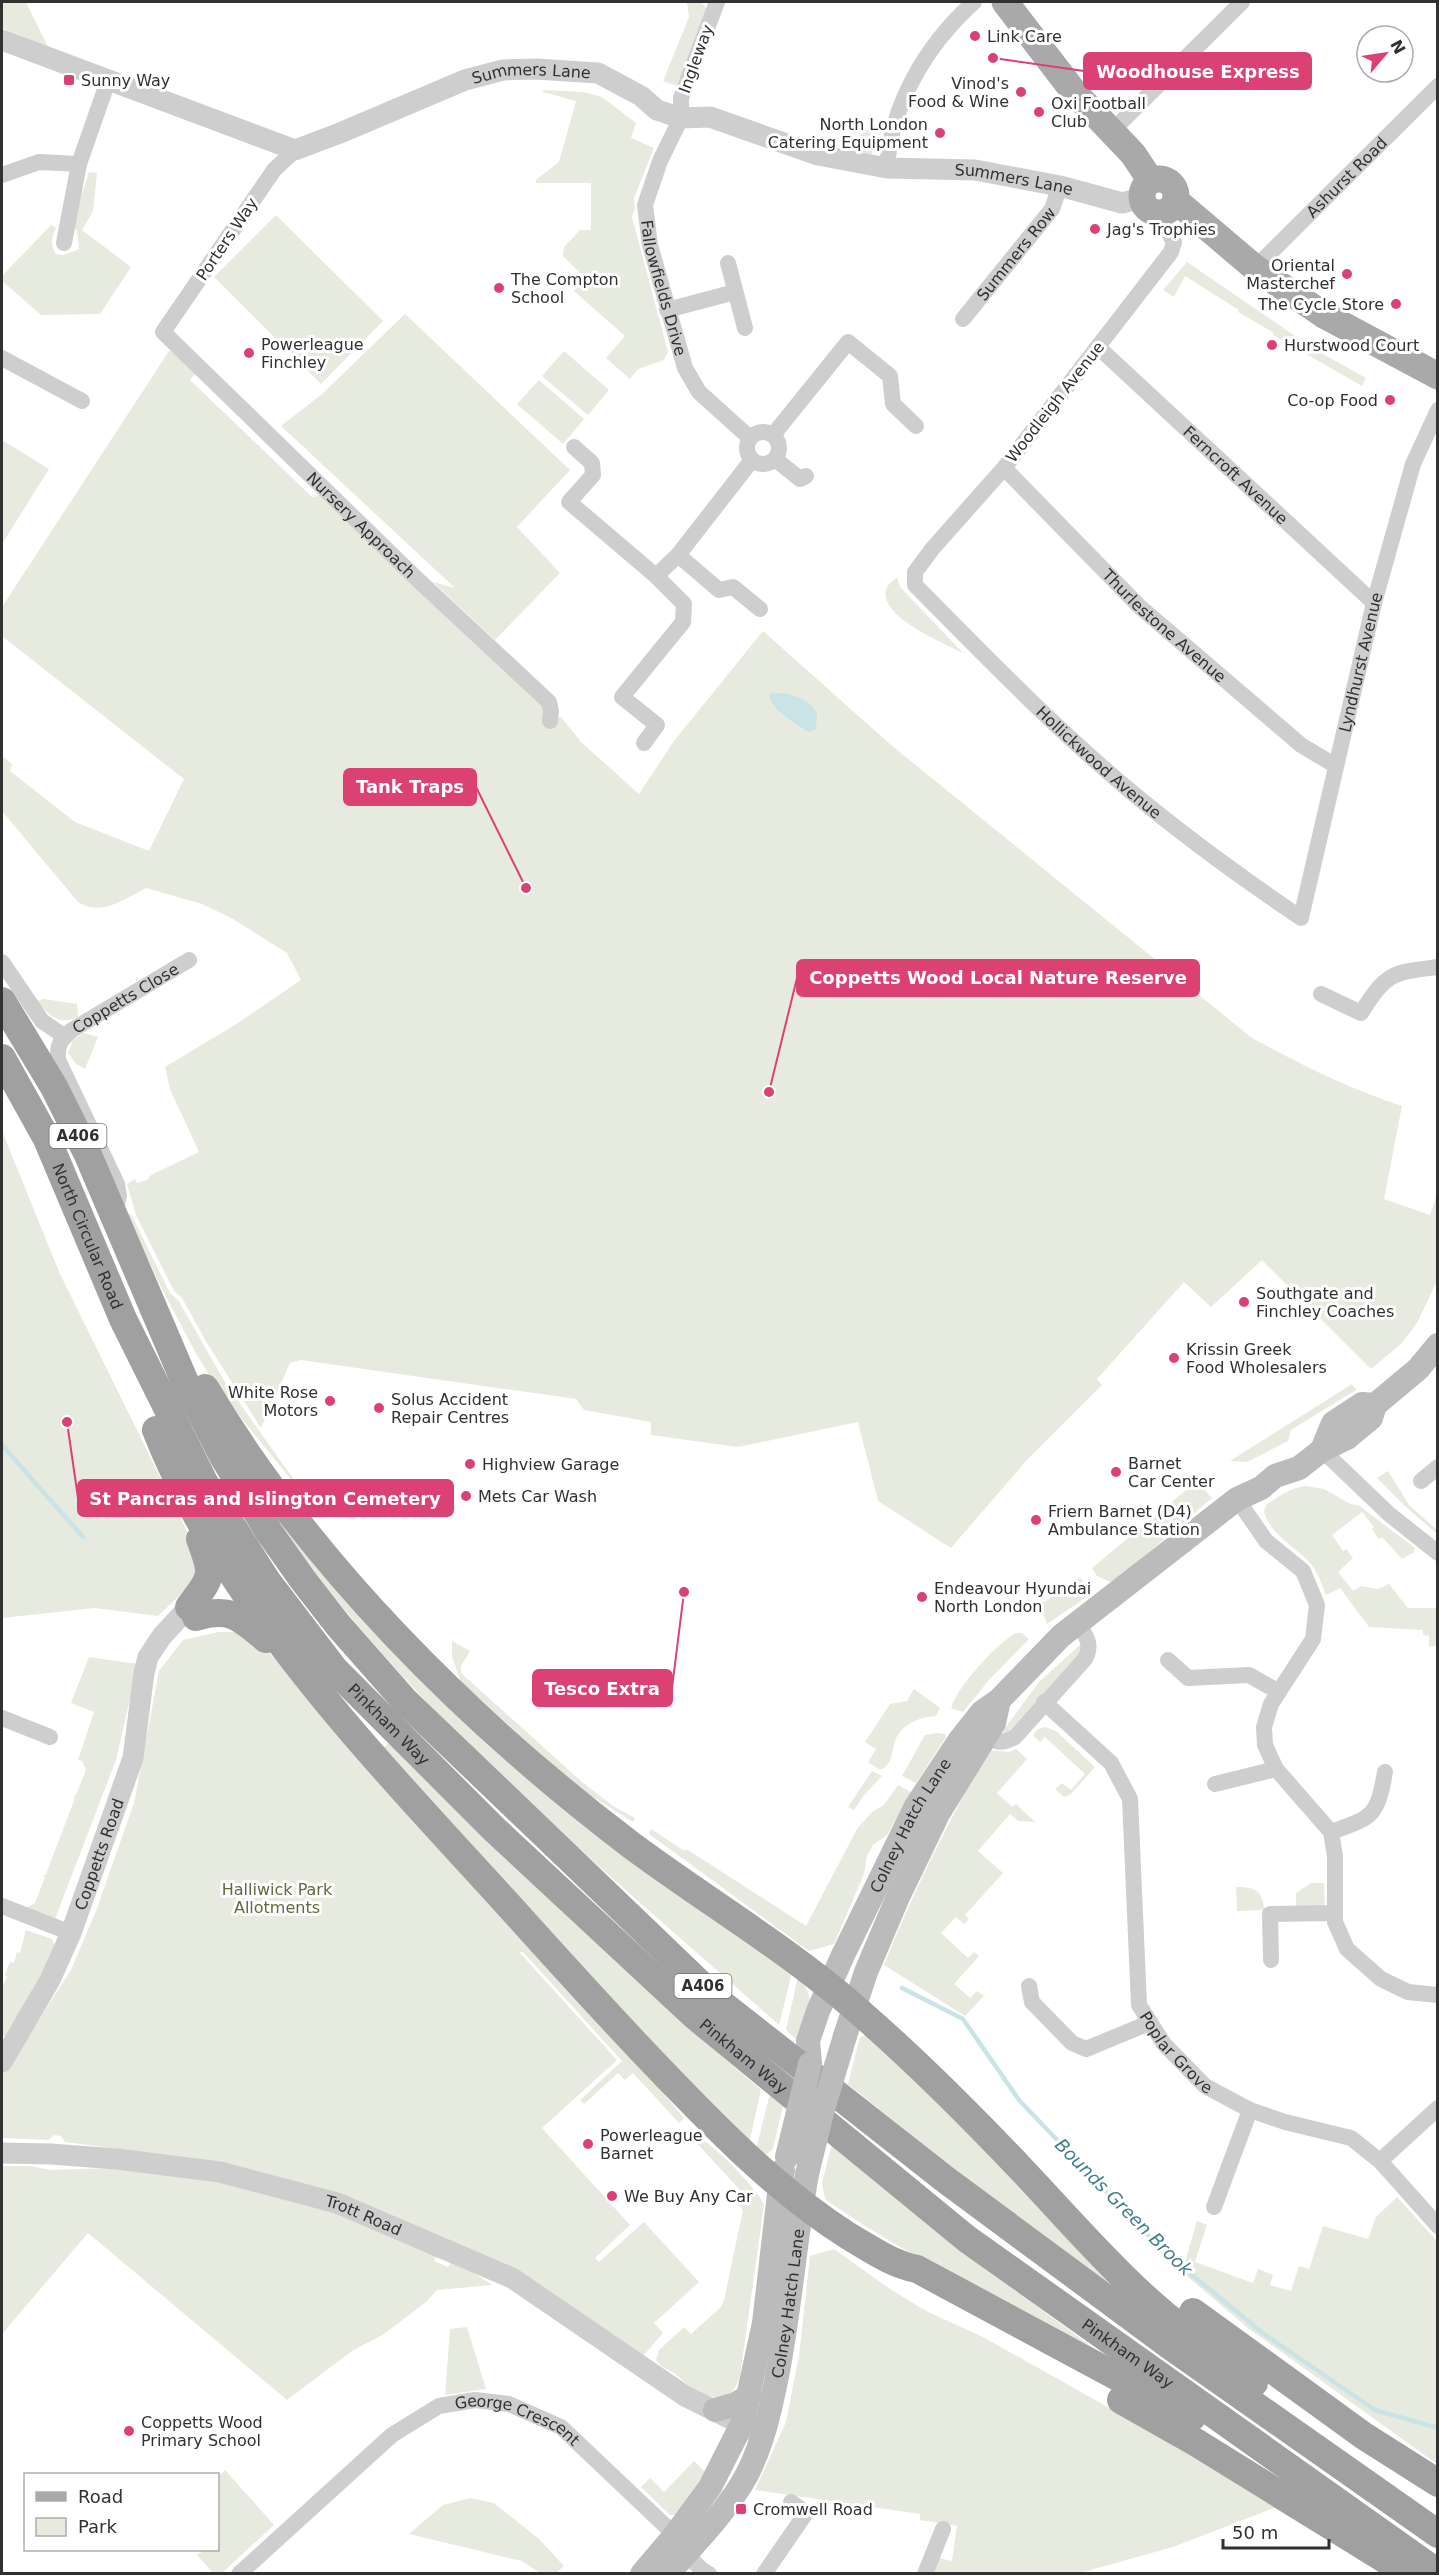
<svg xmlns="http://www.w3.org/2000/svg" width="1439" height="2575" font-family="'DejaVu Sans',sans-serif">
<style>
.green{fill:#e7eade}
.water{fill:#c9e3e7}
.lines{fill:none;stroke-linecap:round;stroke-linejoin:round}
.stream{stroke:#c9e3e7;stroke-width:4.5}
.minor{stroke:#cecece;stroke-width:16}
.tertiary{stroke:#cecece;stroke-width:21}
.secondary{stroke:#bbb;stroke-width:24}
.primary{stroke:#a9a9a9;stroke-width:27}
.trunk{stroke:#a0a0a0;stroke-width:28}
.secondary-bridge{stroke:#bbb;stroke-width:24}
.poi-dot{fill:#db4172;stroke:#fff;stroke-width:2}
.labels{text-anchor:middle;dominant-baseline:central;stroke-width:6;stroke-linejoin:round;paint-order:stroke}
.shield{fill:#fff;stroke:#6f6f6f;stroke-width:1.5}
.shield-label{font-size:15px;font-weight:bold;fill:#313131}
.poi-label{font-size:16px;fill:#313131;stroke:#fff;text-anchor:start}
.street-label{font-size:16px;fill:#313131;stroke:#fff}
.park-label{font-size:16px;fill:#5f6b41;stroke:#fff}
.water-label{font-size:18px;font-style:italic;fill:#407e89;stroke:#fff}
.leader{fill:none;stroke:#db4172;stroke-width:2}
.callout-dot{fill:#db4172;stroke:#fff;stroke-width:2}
.callout{fill:#db4172;stroke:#db4172;stroke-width:2}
.callout-label{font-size:18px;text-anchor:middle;font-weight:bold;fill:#fff}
</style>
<rect width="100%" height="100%" fill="#fff"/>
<!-- green -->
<path class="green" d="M2,2h24l22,45 -46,-19z
M687,2h14l7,8 -31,76 -14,-5 26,-64z
M543,90l40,2 19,5 34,26 -5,15 23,10 -20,50 1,10 -3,9 36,135 -4,8 -26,9 -8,10 -24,-21 19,-22 -51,-45 12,-12 -23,-23 1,-9 16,-17h11v-47h-55v-3l23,-18 17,-61 -33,-9z
M880,121l-9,35 -33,-6z
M89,172l8,1 -4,38 -11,19 49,37 -31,47 -59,1 -39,-34v-5l49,-51 5,3c-5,9 -6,17 0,26l8,1 15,-6 -2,-18 -5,-6z
M276,215l107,106 -62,63 -107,-107z
M1187,262l127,87 52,29 -4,8 -89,-51 1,-2 -36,-21 1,-2 -54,-34 -11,21 -11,-7z
M405,314l165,156 -53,57 43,46 -65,67 -62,-58 22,6 -174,-162 41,-32z
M169,351h5l23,21 -7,8 121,116 4,1 11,-7 230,228 5,-1 20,25 58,52 35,-53 89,-110 128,114 361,293c48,26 98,51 150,68l-18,93 46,16 7,-21v87l-20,42 -16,21 -30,25 -109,-109 -51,47 -27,-25 -87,97 5,6 -77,77 -74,86 -73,-47 -20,-79 -120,25 -87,-12v-13l-67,-12 -8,-11 -275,-39 -11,3 -29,65 -54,-85 -25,-45 -8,-7 -38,-76 -9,-31 8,-5 2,4 10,-3 4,-5 48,-23 -29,-63 -5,-22 70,-42 66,-45 -14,-27 -54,-34 -31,-15 -56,-16c-22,11 -44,29 -68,14l-76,-91v-55l10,8 -2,7 65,51 74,29 35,-72 -182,-143v-29z
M564,351l45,39 -21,25 -46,-39z
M539,380l45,39 -21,25 -46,-40z
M2,440l47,29 -47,75z
M897,577l3,10 63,66c-17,-9 -89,-38 -76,-66 2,-3 7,-7 10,-10z
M44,999l33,5 1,13c-19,9 -29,-2 -41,-16z
M84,1033l14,4 -13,32 -9,-5 -8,-11 5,-13z
M2,1131l58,143 146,296 -48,46 -63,-8 -93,10z
M128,1214h3l39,79 8,7 48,84 88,124 -97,-120 -23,-38 -36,-69z
M1352,1384l4,6 -65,40 -3,11 -41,21 -17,-1z
M1388,1471l21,34 28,25v4l-31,-27 -29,-29z
M1197,1481l15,17 -99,85 -16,-7 -5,-8z
M1305,1486l19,3 26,15 8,1 57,43 -1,4 -12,7 -20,-22 -3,2 -7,-10 2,-2 -12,-15 -30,23 11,16 3,-2 7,9 -15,14 15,19 8,-5 17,3 11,-5 19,24h29v37l-8,2v-11l-6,-1v-5l-54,-3 -29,-39 -14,7c-5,-12 -8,-24 -18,-34 -15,-16 -37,-26 -44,-49l2,-7c12,-8 24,-17 39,-19z
M281,1513l51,63 460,397 -13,52c-177,-158 -368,-310 -504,-507z
M1080,1577l11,17 -44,30 -7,-19z
M219,1632h25l20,15 369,409 51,62 -5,5 -46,-50 -8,7 -7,-7 -34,31 -4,-4 42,-39 -99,-109h-4l98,108 -75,68 88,97 -35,33 4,4 45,-40 55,60 -45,41 9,10 -21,24 -109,-77 -34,-19 -169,-68 -103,-30 -162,-21 -4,-6 -7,-1 -6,5 -46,-2v-62l69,-106 25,-59 38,-108 25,-132 24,-31z
M1016,1633h6l7,6 -40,41 -26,32 -12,-4c6,-21 46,-65 65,-75z
M452,1641l18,10 -9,15v7l121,109 31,24 22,12 -2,4 -56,-35 -116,-105 -9,-25z
M1081,1644l1,8 -72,78 -3,3 -5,-1 37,-50z
M89,1657l49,7 -22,96 -61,159 -29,-11 9,-5 10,-26 -2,-1 3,-2 29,-76 -2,-1 3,-2 10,-25 -4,-9 -4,-1 16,-48 -23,-9z
M914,1689l26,19 -4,8c-16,1 -36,8 -41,26 -4,11 -2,22 -15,28l-12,-8 8,-13 -11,-7 25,-38 17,-3z
M1045,1727l11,4 39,36 -24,27 -7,3 -9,-8 7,-6 9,7 14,-16 -40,-37 -5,5 -7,-7 5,-6z
M938,1733l7,1 1,3 -30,46 -14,-7 23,-41z
M389,1743l323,305 49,42 -12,54 -28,-26 -341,-368z
M1016,1749l11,10 -30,34 15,14 4,-3 19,18 -17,-1 -8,-7 -32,37 25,22 -38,42 4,4 -5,5 -8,-7 -15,16 27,25 6,-6 5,4 -25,28 16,14 7,-7 7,5 -19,20 -81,-51c30,-75 65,-145 105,-215l20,2z
M872,1771l10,5 -18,19 -10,15 -6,-3z
M898,1785l13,7 -24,43 -14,10 -6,11 -3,18 -30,70 -25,7 -160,-117 2,-5 32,21h5l118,76 51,-97 15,-17 12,-7z
M1311,1883h13l1,27 -29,-1v-16z
M1236,1887c19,0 27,3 28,23l-27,1z
M26,1930l26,9 4,10 -50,88 -4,-2v-47l5,-11 -2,-2 5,-13 4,1 3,-11 3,1z
M798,1977c21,22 9,40 2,66l-14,-13z
M869,2034l334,321 -256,-191 -99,-80 12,-47z
M770,2093l14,8 -11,48 -6,5 -11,-4z
M700,2139c12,3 61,54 64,66l-24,171c-10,37 -43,19 -61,1 -7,-7 -18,-8 -23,-17l3,-10 25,-23 7,7 30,-27 3,-7 19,-90 -11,-13 8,-7 -46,-50z
M832,2144l145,118 115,85c-90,-47 -184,-89 -267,-148l-3,-16z
M2,2166h27l22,4 59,-2 75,5 152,38 101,41 -4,9 14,6 5,-8 39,26 -55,5 -11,12 -42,32 -32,17 -65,49 -199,-167 -86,101z
M1397,2197l40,44 1,156 -3,6 3,1 -1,60 -188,-135 -67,-57 15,-51 10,4 -12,37 58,21 5,-14 15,6 -3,10 21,6 8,-25 10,3 14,-43 45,13 8,-22z
M834,2249l56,40 36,22 57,26 299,168 -109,42 -93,26 -148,1 6,-16 14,3 5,-35 -37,-6v-6l-165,-24 31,-68 13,-66 11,-100z
M467,2327l19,62 -41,6 5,-66z
M694,2461l11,11 -29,43h-6l-29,-28 9,-9 14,14z
M225,2470l49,55 -52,48h-9l-16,-18 7,-5h14v-73z
M470,2498l24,5 45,36 25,27 -8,7h-16l-18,-12 -113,-27 34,-29z"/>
<!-- water -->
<path class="water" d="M772,693c16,-1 37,5 45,20l-1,16 -7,3c-13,-8 -37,-21 -40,-37z"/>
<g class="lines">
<!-- stream -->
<path class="stream" d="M2,1445l81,92
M902,1988l61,31 56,81 145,152 100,82 111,76 63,18"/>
<!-- minor -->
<g class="minor">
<path id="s1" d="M717,2l-36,96v20l-21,43 -15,44 5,40 35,123 14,24 51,46"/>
<path d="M1111,132l131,-130"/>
<path id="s2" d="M295,150l-21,20 -111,162 254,247 132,123 2,9 -1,10"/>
<path d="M887,168c4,-64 40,-124 87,-166"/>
<path d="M2,175l37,-13 40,2"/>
<path id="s3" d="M1161,212l3,13 10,17 -3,10 -167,216 -71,80 -18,24v13c69,70 139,142 214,205 55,46 113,88 172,128l73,-315 39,-139 25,-54"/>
<path d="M64,243l15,-79 29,-83"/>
<path d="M728,263l17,65"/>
<path id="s4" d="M1255,268l183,-182"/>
<path d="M667,310l68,-18"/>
<path id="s5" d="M963,319l89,-110 8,-23"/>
<path id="s6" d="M1098,347l276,256"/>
<path d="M2,358l80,43"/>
<circle cx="763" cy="448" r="16"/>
<path d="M773,435l75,-93 42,34 3,28 23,22"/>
<path d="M574,447l18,16 1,12 -24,27 87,74 28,28 -1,18 -61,75 35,28 -13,18"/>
<path d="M775,459l25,20 6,-3"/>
<path id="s7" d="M1004,468l136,139 161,138 35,21"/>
<path d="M678,555l41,35 14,-3 27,22"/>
<path d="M656,576l22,-21 74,-95"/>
<path d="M2,962l40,59 22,15"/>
<path d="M1321,994l40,19c26,-41 30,-40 77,-46"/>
<path id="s8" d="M115,1211l4,-15 -2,-12 -59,-124c-1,-15 2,-20 14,-30l117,-70"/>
<path d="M1322,1450l67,64 49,39"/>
<path d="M1421,1481l17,-14"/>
<path d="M1237,1499l29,42 37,30 14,34 -4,34 -42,65 -7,23 1,18 11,24 55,63 4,24v66l12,27 34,30 27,13 30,3"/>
<path d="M1168,1660l20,18 61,-3 30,17"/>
<path id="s9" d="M1044,1702l67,61 19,36 9,206 25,39 41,42 45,24 35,12 66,16 29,23 58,65"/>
<path d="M2,1718l48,19"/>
<path d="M986,1736c12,8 17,7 29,1l70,-78c8,-15 1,-24 -8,-36"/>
<path d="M1215,1784l61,-15"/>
<path d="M1331,1832c41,-15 46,-14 54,-60"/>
<path d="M2,1906l69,27"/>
<path d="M1271,1960l-1,-46 65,-1"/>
<path d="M1029,1986l3,16 40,41 14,6 63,-26"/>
<path d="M1380,2161l58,-53"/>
<path d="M1214,2207l36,-97"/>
<path id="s10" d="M239,2574l153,-139 47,-29 36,-6 34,4 52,23 114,108c15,16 14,28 34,39"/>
<path d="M764,2574l42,-61 -15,-11"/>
<path d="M925,2574l18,-45"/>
</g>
<!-- tertiary -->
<g class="tertiary">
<path id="s11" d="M2,40l293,110 45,-17 125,-53 38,-10 33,-1 62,4 43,23 16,14 24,8 29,-1 108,38 69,13 88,2 85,16 62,17 20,-5"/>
<path id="s12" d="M2,2062l48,-82 21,-47 62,-175 11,-85 4,-16 14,-21 27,-29"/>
<path id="s13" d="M2,2153l49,1 66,5 103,13 117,31 175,75 173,118 72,36"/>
</g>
<!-- secondary -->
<g class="secondary">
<path d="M1322,1450l11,-27 29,-19 13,1"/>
<path d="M845,2036l21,-64 32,-75 40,-83 56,-91 5,-23"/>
<path id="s14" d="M810,2064l-2,-23 10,-30 25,-56 73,-149 43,-65 23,-29 17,-12 62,-64 176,-137 24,-11 14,-12 24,-8 23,-18 25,-12 24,-20 4,-13 43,-36 20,-24"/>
<path d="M715,2410l21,-6 13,-8"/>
<path d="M642,2574l33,-39 35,-48 32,-63 22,-101 16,-138 3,-15"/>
<path id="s15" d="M668,2574c25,-29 53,-57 73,-89 18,-29 27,-65 34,-99 15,-70 19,-141 32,-212"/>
</g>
<!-- primary -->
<path class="primary" d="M1005,2l69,90 59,62 18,27
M1142 196a17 17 0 1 1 34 0a17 17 0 1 1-34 0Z
M1175,200l80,68 69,47 114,61"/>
<!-- trunk -->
<g class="trunk">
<path d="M2,1001l52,86 34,68 97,227 39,76 45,74 34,48 35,45 66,75 314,301 228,179 223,165 269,189"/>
<path id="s16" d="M2,1058l45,81 76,180 81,163 63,99 68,89 160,160 200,186 272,223 471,334"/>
<path d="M205,1388c105,176 263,333 426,457 74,55 155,103 224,163 59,51 115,107 168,163 39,41 75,83 116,121 35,33 76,62 115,91"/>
<path d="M156,1430c24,62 60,122 98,176 76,109 169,205 258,303 54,60 108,120 164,177 54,56 109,110 174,151 22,13 42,27 67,32l275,148"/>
<path d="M189,1607c24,-32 25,-31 11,-68"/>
<path d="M196,1617c34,-11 45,1 70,22"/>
<path d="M1193,2312l171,124 74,47"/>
<path d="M1121,2400l76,43 202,125"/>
</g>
<!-- secondary-bridge -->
<path class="secondary-bridge" d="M787,2157l23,-93
M807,2174l16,-65 22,-73"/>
</g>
<!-- markers -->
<g class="poi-dot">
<circle cx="975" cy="36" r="6"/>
<rect x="63" y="74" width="12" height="12" rx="3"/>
<circle cx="1021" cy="92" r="6"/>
<circle cx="1039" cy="112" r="6"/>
<circle cx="940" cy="133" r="6"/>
<circle cx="1095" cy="229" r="6"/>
<circle cx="1347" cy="274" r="6"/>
<circle cx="499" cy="288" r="6"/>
<circle cx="1396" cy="304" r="6"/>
<circle cx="1272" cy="345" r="6"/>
<circle cx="249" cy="353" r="6"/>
<circle cx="1390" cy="400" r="6"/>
<circle cx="1244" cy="1302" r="6"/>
<circle cx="1174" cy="1358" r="6"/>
<circle cx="330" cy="1401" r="6"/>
<circle cx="379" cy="1408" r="6"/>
<circle cx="470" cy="1464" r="6"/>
<circle cx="1116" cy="1472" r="6"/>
<circle cx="466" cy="1496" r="6"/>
<circle cx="1036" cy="1520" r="6"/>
<circle cx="922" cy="1597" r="6"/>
<circle cx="588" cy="2144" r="6"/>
<circle cx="612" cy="2196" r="6"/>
<circle cx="129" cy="2431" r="6"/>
<rect x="735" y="2503" width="12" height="12" rx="3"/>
</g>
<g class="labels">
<!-- shield labels -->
<g class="shield">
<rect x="49.5" y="1124" width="57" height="24" rx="4.5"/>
<rect x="674.5" y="1974" width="57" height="24" rx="4.5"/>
</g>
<g class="shield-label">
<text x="78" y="1136">A406</text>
<text x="703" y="1986">A406</text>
</g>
<!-- poi labels -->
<g class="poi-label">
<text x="987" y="36">Link Care</text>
<text x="81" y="80">Sunny Way</text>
<text x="1009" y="83" text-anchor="end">Vinod's<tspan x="1009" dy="18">Food &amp; Wine</tspan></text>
<text x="1051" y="103">Oxi Football<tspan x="1051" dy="18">Club</tspan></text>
<text x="928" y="124" text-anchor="end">North London<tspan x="928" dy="18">Catering Equipment</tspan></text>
<text x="1107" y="229">Jag's Trophies</text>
<text x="1335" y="265" text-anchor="end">Oriental<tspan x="1335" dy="18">Masterchef</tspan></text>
<text x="511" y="279">The Compton<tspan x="511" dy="18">School</tspan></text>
<text x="1384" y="304" text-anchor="end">The Cycle Store</text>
<text x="261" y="344">Powerleague<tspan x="261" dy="18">Finchley</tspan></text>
<text x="1284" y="345">Hurstwood Court</text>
<text x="1378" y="400" text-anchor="end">Co-op Food</text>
<text x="1256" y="1293">Southgate and<tspan x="1256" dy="18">Finchley Coaches</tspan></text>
<text x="1186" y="1349">Krissin Greek<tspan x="1186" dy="18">Food Wholesalers</tspan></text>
<text x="318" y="1392" text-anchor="end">White Rose<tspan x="318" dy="18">Motors</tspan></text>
<text x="391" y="1399">Solus Accident<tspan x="391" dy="18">Repair Centres</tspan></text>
<text x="1128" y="1463">Barnet<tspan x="1128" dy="18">Car Center</tspan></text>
<text x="482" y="1464">Highview Garage</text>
<text x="478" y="1496">Mets Car Wash</text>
<text x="1048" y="1511">Friern Barnet (D4)<tspan x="1048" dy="18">Ambulance Station</tspan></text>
<text x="934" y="1588">Endeavour Hyundai<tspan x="934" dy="18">North London</tspan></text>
<text x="600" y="2135">Powerleague<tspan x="600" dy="18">Barnet</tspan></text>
<text x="624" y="2196">We Buy Any Car</text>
<text x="141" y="2422">Coppetts Wood<tspan x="141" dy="18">Primary School</tspan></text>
<text x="753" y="2509">Cromwell Road</text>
</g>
<!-- street labels -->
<g class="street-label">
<text transform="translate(696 59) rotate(-70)">Ingleway</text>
<text stroke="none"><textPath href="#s11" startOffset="564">Summers Lane</textPath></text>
<text stroke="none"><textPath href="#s4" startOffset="129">Ashurst Road</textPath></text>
<text stroke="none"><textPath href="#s11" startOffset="1068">Summers Lane</textPath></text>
<text transform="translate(227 239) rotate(-56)">Porters Way</text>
<text stroke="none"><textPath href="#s5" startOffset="84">Summers Row</textPath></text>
<text stroke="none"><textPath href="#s1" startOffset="302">Fallowfields Drive</textPath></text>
<text transform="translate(1055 402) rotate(-52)">Woodleigh Avenue</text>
<text stroke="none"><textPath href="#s6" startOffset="188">Ferncroft Avenue</textPath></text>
<text stroke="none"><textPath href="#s2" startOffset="502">Nursery Approach</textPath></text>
<text stroke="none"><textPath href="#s7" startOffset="225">Thurlestone Avenue</textPath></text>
<text stroke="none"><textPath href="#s3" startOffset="1240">Lyndhurst Avenue</textPath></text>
<text stroke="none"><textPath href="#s3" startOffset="722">Hollickwood Avenue</textPath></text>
<text stroke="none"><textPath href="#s8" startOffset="262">Coppetts Close</textPath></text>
<text stroke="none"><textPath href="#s16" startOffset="198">North Circular Road</textPath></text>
<text stroke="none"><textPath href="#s16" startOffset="776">Pinkham Way</textPath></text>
<text stroke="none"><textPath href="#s14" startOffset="262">Colney Hatch Lane</textPath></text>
<text stroke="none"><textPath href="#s12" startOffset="230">Coppetts Road</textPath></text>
<text stroke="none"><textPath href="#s9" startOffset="398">Poplar Grove</textPath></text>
<text stroke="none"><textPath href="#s16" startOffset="1262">Pinkham Way</textPath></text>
<text stroke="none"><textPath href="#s13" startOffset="369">Trott Road</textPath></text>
<text stroke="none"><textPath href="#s15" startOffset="304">Colney Hatch Lane</textPath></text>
<text stroke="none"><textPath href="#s16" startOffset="1748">Pinkham Way</textPath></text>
<text stroke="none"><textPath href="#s10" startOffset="345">George Crescent</textPath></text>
</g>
<!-- park labels -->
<g class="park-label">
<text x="277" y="1889">Halliwick Park<tspan x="277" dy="18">Allotments</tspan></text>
</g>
<!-- water labels -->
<g class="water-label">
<text transform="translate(1124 2207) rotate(45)">Bounds Green Brook</text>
</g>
</g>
<!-- callouts -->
<path class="leader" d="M993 58L1084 71M526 888L476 787M769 1092L797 978M67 1422L78 1498M684 1592L672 1688"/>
<g class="callout-dot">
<circle cx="993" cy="58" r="6"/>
<circle cx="526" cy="888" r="6"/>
<circle cx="769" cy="1092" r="6"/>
<circle cx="67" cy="1422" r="6"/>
<circle cx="684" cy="1592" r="6"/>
</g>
<g class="callout">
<rect x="1084" y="53" width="227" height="36" rx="6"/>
<rect x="344" y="769" width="132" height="36" rx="6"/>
<rect x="797" y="960" width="402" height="36" rx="6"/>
<rect x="78" y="1480" width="375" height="36" rx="6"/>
<rect x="533" y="1670" width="139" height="36" rx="6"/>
</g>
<g class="callout-label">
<text x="1198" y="78">Woodhouse Express</text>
<text x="410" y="793">Tank Traps</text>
<text x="998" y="984">Coppetts Wood Local Nature Reserve</text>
<text x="265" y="1505">St Pancras and Islington Cemetery</text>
<text x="602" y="1695">Tesco Extra</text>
</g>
<!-- border -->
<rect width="1439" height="2575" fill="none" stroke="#313131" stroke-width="6"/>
<!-- legend -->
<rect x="24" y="2473" width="195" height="78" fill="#ffffff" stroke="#adadad" stroke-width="1.5"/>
<rect x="36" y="2492" width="30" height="9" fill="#a9a9a9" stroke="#adadad" stroke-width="1.5"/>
<text x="78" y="2503" font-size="18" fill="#313131">Road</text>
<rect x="36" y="2518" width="30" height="18" fill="#e7eade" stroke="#adadad" stroke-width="1.5"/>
<text x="78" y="2533" font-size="18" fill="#313131">Park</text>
<!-- north arrow -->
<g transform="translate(1385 54) rotate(61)"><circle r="28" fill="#ffffff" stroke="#adadad" stroke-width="1.5"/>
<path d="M0-4.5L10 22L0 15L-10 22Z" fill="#db4172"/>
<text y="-9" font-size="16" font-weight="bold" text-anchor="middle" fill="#313131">N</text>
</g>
<!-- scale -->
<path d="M1223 2539v9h106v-9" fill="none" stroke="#313131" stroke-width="3"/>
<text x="1232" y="2539" font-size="18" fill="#313131" stroke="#ffffff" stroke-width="4.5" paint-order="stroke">50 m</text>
</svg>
